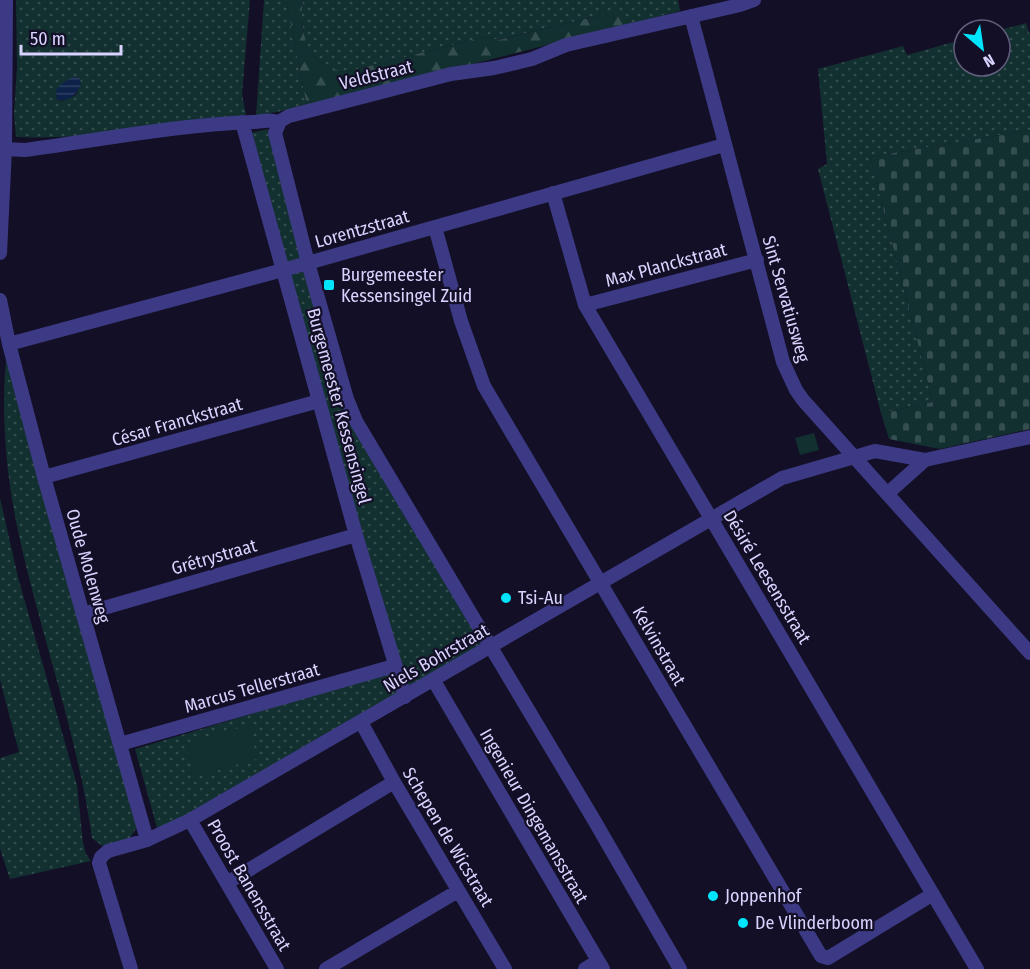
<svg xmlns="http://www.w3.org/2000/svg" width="1030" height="969" font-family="'Fira Sans Condensed',sans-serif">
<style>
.grass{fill:url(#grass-dots);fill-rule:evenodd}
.forest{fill:url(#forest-firs)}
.cemetery{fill:url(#cemetery-stones)}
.green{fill:#12302f}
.water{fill:url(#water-rules)}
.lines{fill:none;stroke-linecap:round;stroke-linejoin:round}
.minor{stroke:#3d3a85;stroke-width:14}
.poi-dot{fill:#00e5ff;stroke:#130f26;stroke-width:2}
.labels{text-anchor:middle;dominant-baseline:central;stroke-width:4.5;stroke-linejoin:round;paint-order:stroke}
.street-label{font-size:18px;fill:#d9d4ff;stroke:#130f26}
.poi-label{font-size:18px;fill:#d9d4ff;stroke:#130f26;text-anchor:start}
</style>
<defs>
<pattern id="grass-dots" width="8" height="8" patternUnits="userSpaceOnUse" patternTransform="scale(1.5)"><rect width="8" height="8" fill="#12302f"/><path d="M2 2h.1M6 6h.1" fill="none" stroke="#344d4e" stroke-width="1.8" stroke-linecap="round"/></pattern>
<pattern id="forest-firs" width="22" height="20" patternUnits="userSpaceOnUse" patternTransform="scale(1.5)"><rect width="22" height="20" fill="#12302f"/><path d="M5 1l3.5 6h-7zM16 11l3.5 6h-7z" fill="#344d4e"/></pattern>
<pattern id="cemetery-stones" width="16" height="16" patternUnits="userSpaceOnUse" patternTransform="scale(1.5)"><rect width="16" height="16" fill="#12302f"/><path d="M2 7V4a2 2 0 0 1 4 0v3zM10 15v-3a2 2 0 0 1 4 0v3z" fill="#344d4e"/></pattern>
<pattern id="water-rules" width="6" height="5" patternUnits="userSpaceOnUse" patternTransform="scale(1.5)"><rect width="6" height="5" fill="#0c2248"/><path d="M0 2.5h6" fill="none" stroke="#2f4163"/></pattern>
</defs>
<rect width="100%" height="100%" fill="#130f26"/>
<!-- grass -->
<path class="grass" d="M16,0h234l-8,94 4,21c-76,10 -154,25 -230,22l-2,-23 3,-47zM81,82l-5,13 -14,6 -5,-1 -1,-10z
M264,0h22l21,106 -51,10z
M303,0h375l2,11 -46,12 -16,-8 -13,-1 -107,26 -14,-3 -138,35c-9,-2 -19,-4 -26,-10 -17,-13 -20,-43 -17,-62z
M1026,23l4,12v95l-160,27 63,245 -52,11 -63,-244 9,-5 -9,-95 85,-23 4,9 57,-16v27h36v-36z
M268,129l34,131 -16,4 -35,-131z
M306,269l35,122 142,255 -76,44 -118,-416z
M7,349l131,477 -9,13 -27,7 -10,-8c-14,-101 -50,-199 -72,-298 -14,-62 -20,-127 -13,-191z
M0,498l18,79 59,208 6,58 3,11 5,7 -81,18 -10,-30v-91l19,-6 -19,-72z
M390,672l8,23 -219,127 -22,6 -22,-79z"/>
<!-- forest -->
<path class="forest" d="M286,0h17c-3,19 0,49 17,62 7,6 17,8 26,10l138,-35 15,3 106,-26h13l16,9 -327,83z"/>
<!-- cemetery -->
<path class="cemetery" d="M1030,130v299l-90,20 -51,-10 -8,-26 52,-11 -63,-245z"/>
<!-- green -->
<path class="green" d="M814,433l5,17 -19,5 -5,-17z
M250,725l7,34 -62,18 -10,-34z"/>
<!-- water -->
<path class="water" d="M73,77l6,1 2,4c-3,12 -11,20 -24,18l-1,-10 5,-6z"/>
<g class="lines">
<!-- minor -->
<path class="minor" d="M691,16l92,346 13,28 7,10 227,253
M242,122l114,413 49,162
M5,149l20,1c75,-10 151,-25 227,-28 10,0 18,-4 27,1
M553,193l32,112 392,664
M435,227l26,94 23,65 337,570 7,2 105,-64
M0,253l5,-104 1,-149
M0,300l9,44 35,133 103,363
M585,305l172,-45
M9,344l274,-74 441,-125
M44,477l275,-76
M888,493l37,-33
M83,614l273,-79
M434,681l169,288
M361,722l33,60 111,187
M120,744l274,-78
M190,820l87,149
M227,883l167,-101
M131,969l-32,-106 2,-6 7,-6 39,-11 43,-20 592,-342 93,-27 50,9 105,-23
M326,969l132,-78
M585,969l13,-8
M680,969l-86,-149 -238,-399 -9,-22 -39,-136 -33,-130 5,-12 9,-5 162,-42 43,-6 38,-9 34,-14 174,-40 14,-5"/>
</g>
<!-- markers -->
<g class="poi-dot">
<rect x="323" y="279" width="12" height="12" rx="3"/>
<circle cx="506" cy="598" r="6"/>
<circle cx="713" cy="896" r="6"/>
<circle cx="743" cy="923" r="6"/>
</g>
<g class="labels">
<!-- street labels -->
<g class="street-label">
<text transform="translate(376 75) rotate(-14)">Veldstraat</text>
<text transform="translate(362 229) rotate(-16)">Lorentzstraat</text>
<text transform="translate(666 265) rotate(-15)">Max Planckstraat</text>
<text transform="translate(786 299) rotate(74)">Sint Servatiusweg</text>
<text transform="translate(339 406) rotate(75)">Burgemeester Kessensingel</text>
<text transform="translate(177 422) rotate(-16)">César Franckstraat</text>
<text transform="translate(214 557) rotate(-16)">Grétrystraat</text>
<text transform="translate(88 566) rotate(74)">Oude Molenweg</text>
<text transform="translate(767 577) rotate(59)">Désiré Leesensstraat</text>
<text transform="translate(659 646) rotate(60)">Kelvinstraat</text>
<text transform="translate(436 658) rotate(-30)">Niels Bohrstraat</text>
<text transform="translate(252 688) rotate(-16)">Marcus Tellerstraat</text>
<text transform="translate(534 816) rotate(60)">Ingenieur Dingemansstraat</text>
<text transform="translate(448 837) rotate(59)">Schepen de Wicstraat</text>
<text transform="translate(249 885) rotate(60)">Proost Banensstraat</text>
</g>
<!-- poi labels -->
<g class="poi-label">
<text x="341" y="275">Burgemeester<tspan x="341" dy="21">Kessensingel Zuid</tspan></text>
<text x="518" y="598">Tsi-Au</text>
<text x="725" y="896">Joppenhof</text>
<text x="755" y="923">De Vlinderboom</text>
</g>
</g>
<!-- north arrow -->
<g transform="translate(982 48) rotate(151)"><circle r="28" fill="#130f26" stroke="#625e7d" stroke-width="1.5"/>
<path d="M0-4.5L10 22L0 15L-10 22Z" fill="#00e5ff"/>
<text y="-9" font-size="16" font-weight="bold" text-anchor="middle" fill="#d9d4ff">N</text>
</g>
<!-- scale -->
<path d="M21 45v9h100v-9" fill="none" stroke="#d9d4ff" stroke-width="3"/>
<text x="30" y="45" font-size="18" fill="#d9d4ff" stroke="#130f26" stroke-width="4.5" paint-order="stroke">50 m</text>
</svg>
